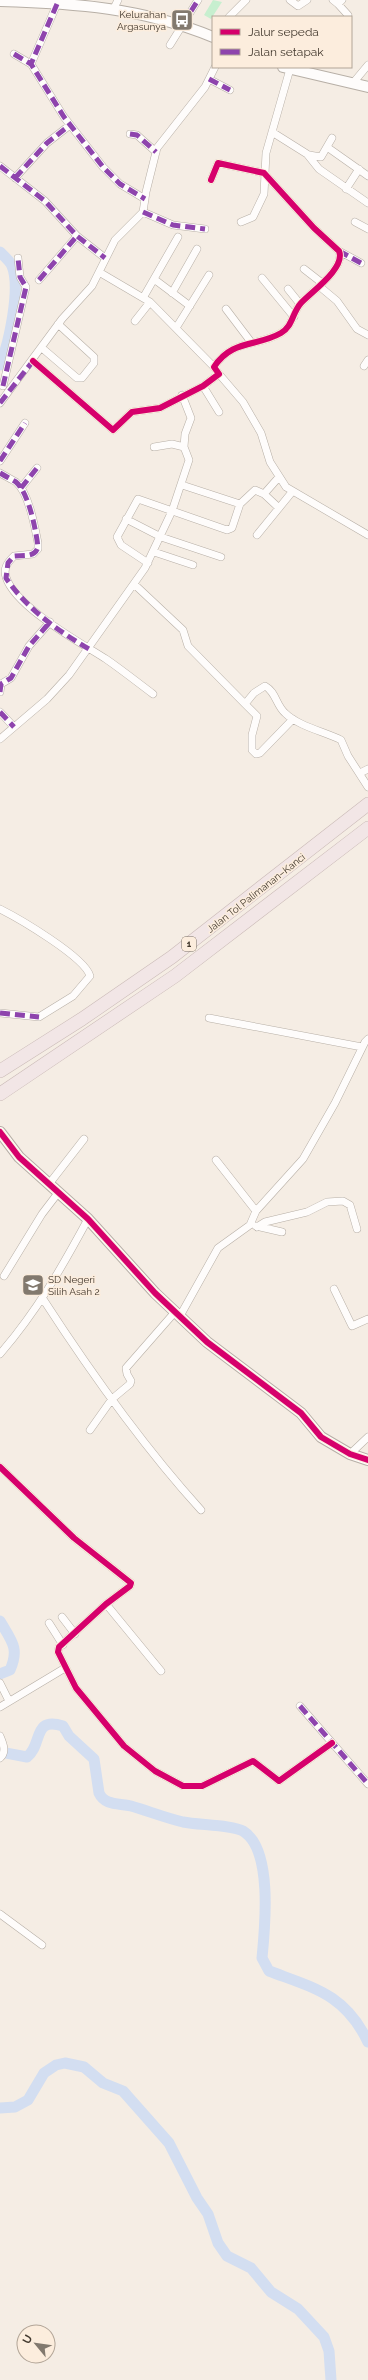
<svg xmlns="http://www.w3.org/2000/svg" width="368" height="2380" font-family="Raleway,sans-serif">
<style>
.green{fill:#c7efcf}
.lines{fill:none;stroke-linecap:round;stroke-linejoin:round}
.river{stroke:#d3def1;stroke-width:11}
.street-casing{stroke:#b7afa6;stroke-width:8}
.secondary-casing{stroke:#b7afa6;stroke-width:12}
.highway-casing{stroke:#cabab7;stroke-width:14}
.street{stroke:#fefcfb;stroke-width:7}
.secondary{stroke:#fefcfb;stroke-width:10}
.highway{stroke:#f2e6e6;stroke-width:13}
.quiet{stroke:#8e44ad;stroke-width:5;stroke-dasharray:10 5;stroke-linecap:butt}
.cycleway-casing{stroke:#fceddd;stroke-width:8}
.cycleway{stroke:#d6006c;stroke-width:6}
.labels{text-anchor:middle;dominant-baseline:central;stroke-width:3;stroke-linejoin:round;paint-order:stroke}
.shield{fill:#fceddd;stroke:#7b7063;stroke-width:1}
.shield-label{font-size:9px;font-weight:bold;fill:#443a2f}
.poi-label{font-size:10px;fill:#443a2f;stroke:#fceddd;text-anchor:end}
.street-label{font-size:10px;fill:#443a2f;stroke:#fceddd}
</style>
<rect width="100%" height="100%" fill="#f5ede4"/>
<!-- green -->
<path class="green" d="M213,0l9,2 -11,17 -7,-4z"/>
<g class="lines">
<!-- river -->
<path class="river" d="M0,252c4,4 10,9 12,14 9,22 -3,77 -12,99
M0,1621c11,19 20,27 10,49l-10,4
M0,1752l27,5c16,-12 5,-41 36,-31l6,10 25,23 5,34c6,13 20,10 32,13 17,5 35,12 52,16 15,3 50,3 60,9 30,18 22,96 19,127l7,13c45,17 76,23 99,71
M0,2108l15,-1 13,-7 16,-27 12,-8 9,-2 19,4 19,16 20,8 46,52 28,55 11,16 10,29 9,13 24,12 20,24 27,17 26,28 5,14 2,29"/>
<!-- street casing -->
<g class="street-casing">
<path id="street" d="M290,0l8,6 9,-6
M333,0l5,4 4,-4
M57,4l-26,60 33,53 39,50 17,17 25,15
M338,4l10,11
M114,8l4,-8
M229,17l17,-17
M170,45l28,-45
M14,54l17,10
M209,79l21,11
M353,83l15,-18
M272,132l35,22 12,15 49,34
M130,134l7,1 19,17
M327,147l41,29
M309,155l12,2 11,-19
M0,166l45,35 32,35 28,22
M15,178l32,-35 23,-18
M346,189l13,-20
M143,212l30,13 32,4
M241,222l12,-5 11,-23 2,-41 24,-84
M355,222l13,7
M339,251l22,12
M304,269l18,14
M99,272l51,30 64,65
M262,278l32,39
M154,279l36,27
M39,280l38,-44
M319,286l18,15 20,28 11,6
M288,289l12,15
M172,293l25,-44
M143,298l35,-61
M226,309l25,33
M135,321l15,-19
M176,328l33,-53
M42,348l35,30h5l12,-15v-6l-36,-33
M33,361l80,69 19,-18 28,-4 43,-22 16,-12 -5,-7c18,-28 43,-20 67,-34 12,-7 11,-20 20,-30 10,-11 45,-35 38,-52l-25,-23 -50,-55 -46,-10 -7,17
M364,366l4,-6
M219,374l24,28 18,31 9,29 16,25 82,48
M3,386l23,-99 -6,-10 -2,-19
M203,386l16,26
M0,403l62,-84 30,-33 23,-46 28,-28 3,-20 11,-44 48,-61 10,-20
M154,447l18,-3 12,3
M0,461l25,-38
M0,473c5,3 11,6 16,9 13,11 19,46 22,61v6l-5,5 -19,2c-6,6 -11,12 -8,21 9,30 75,66 100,82 16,11 31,23 47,35
M182,485l58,19
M21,488l16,-20
M264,494l15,-17
M126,519l35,18 60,20
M257,535l35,-43
M154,552l39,13
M148,563l-27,-18 -4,-8 21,-38 89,31 5,-2 8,-24 15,-14 9,4 15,14
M134,584l49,46 5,16 57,58
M0,692l1,-8 10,-6 18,-32 21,-24
M0,712l14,15
M293,719l-33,34 -4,1 -4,-4v-15l5,-19 -12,-12 9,-11 11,-7c11,6 11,19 20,27 13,13 40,19 56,27l7,16 20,31
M0,739l47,-40 22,-24 76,-107 27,-57 17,-51 -5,-13 1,-13 6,-16 -9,-23
M360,773l8,-4
M0,909c18,9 85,48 90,67l-17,20 -34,21 -39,-4
M209,1018l153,29
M216,1160l40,51
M49,1184l35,-45
M256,1226l26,6
M257,1227l8,-5 42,-10 20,-10 16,-1 7,4 7,24
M4,1276l38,-62 16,-21
M334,1289l18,37 16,-7
M43,1299c48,74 99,146 158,211
M180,1316l38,-68 32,-23 6,-14 47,-52 32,-56 30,-61 3,-3
M0,1354c37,-43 61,-85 88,-135
M90,1430l22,-31 18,-15 1,-3 -4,-7 -1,-6 49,-56
M350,1454l18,-17
M0,1467l74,71 57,45 -1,3 -24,18 -47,43 -1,5 18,36 48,58 31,25 28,15h19l51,-25 26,20 53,-38
M106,1604l55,67
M62,1617l13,17
M49,1623l14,22
M0,1683l9,18
M300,1706l68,78
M0,1707l65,-39
M0,1736c3,7 7,16 0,22
M0,1914l42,31"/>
</g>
<!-- secondary casing -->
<g class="secondary-casing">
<path id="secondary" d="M0,1c75,2 143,7 213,36
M283,67l85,20
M0,1132l19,25 69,62 67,74 52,49 94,71 20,24 29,17 18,6"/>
</g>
<!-- highway casing -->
<g class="highway-casing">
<path id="highway" d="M0,1071l82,-52 90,-62 196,-153
M0,1094l175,-118 193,-148"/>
</g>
<!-- street -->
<use href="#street" class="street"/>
<!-- secondary -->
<use href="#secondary" class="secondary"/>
<!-- highway -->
<use href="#highway" class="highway"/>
<!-- quiet -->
<path class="quiet" d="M57,4l-26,60 33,53 39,50 17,17 25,15
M183,24l15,-24
M14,54l17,10
M209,79l21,11
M130,134l7,1 19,17
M0,166l45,35 32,35 28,22
M15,178l32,-35 23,-18
M143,212l30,13 32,4
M339,251l22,12
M39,280l38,-44
M3,386l23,-99 -6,-10 -2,-19
M0,403l33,-42
M0,461l25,-38
M0,473c5,3 11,6 16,9 13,11 20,49 22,65 -3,11 -15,8 -24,9l-6,7 -2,15c20,30 52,53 83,71
M21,488l16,-20
M0,692l1,-8 10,-6 18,-32 21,-24
M0,712l14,15
M0,1013l39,4
M300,1706l68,78"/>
<!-- cycleway casing -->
<g class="cycleway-casing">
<path id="cycleway" d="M33,361l80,69 19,-18 28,-4 43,-22 16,-12 -5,-7c18,-28 43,-20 67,-34 12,-7 11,-20 20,-30 10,-11 45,-35 38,-52l-25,-23 -50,-55 -46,-10 -7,17
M0,1132l19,25 69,62 67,74 52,49 94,71 20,24 29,17 18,6
M0,1467l74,71 57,45 -1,3 -24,18 -47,43 -1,5 18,36 48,58 31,25 28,15h19l51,-25 26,20 53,-38"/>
</g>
<!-- cycleway -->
<use href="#cycleway" class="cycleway"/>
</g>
<!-- icons -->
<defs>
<g id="bus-square" transform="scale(1.15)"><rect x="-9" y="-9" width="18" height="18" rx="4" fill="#82796e" stroke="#fceddd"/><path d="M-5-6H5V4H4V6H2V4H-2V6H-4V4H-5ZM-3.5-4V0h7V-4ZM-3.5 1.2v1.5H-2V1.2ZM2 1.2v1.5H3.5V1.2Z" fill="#fff"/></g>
<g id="school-square" transform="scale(1.15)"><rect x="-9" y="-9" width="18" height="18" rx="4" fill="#82796e" stroke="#fceddd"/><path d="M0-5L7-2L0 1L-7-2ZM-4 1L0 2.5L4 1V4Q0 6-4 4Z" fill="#fff"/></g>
</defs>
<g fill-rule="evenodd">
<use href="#bus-square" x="182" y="20"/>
<use href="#school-square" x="33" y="1285"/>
</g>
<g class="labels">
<!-- shield labels -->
<rect class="shield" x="182" y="937" width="14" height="14" rx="3"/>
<g class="shield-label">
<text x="189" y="944">1</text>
</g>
<!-- poi labels -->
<g class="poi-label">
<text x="166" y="14">Kelurahan<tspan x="166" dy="12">Argasunya</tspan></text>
<text x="48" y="1279" text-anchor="start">SD Negeri<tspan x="48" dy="12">Silih Asah 2</tspan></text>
</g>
<!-- street labels -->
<g class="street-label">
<text transform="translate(256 893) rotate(-38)">Jalan Tol Palimanan–Kanci</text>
</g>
</g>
<!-- legend -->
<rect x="212" y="16" width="140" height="52" fill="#fceddd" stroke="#b2a597"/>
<rect x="220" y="29" width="20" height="6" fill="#d6006c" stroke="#b2a597"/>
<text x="248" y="36" font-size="12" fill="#443a2f">Jalur sepeda</text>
<rect x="220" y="49" width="20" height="6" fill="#8e44ad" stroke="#b2a597"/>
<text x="248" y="56" font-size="12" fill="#443a2f">Jalan setapak</text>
<!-- north arrow -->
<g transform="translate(36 2344) rotate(299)"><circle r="19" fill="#fceddd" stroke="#b2a597"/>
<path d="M0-3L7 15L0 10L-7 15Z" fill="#82796e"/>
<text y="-6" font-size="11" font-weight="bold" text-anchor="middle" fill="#443a2f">U</text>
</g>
</svg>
